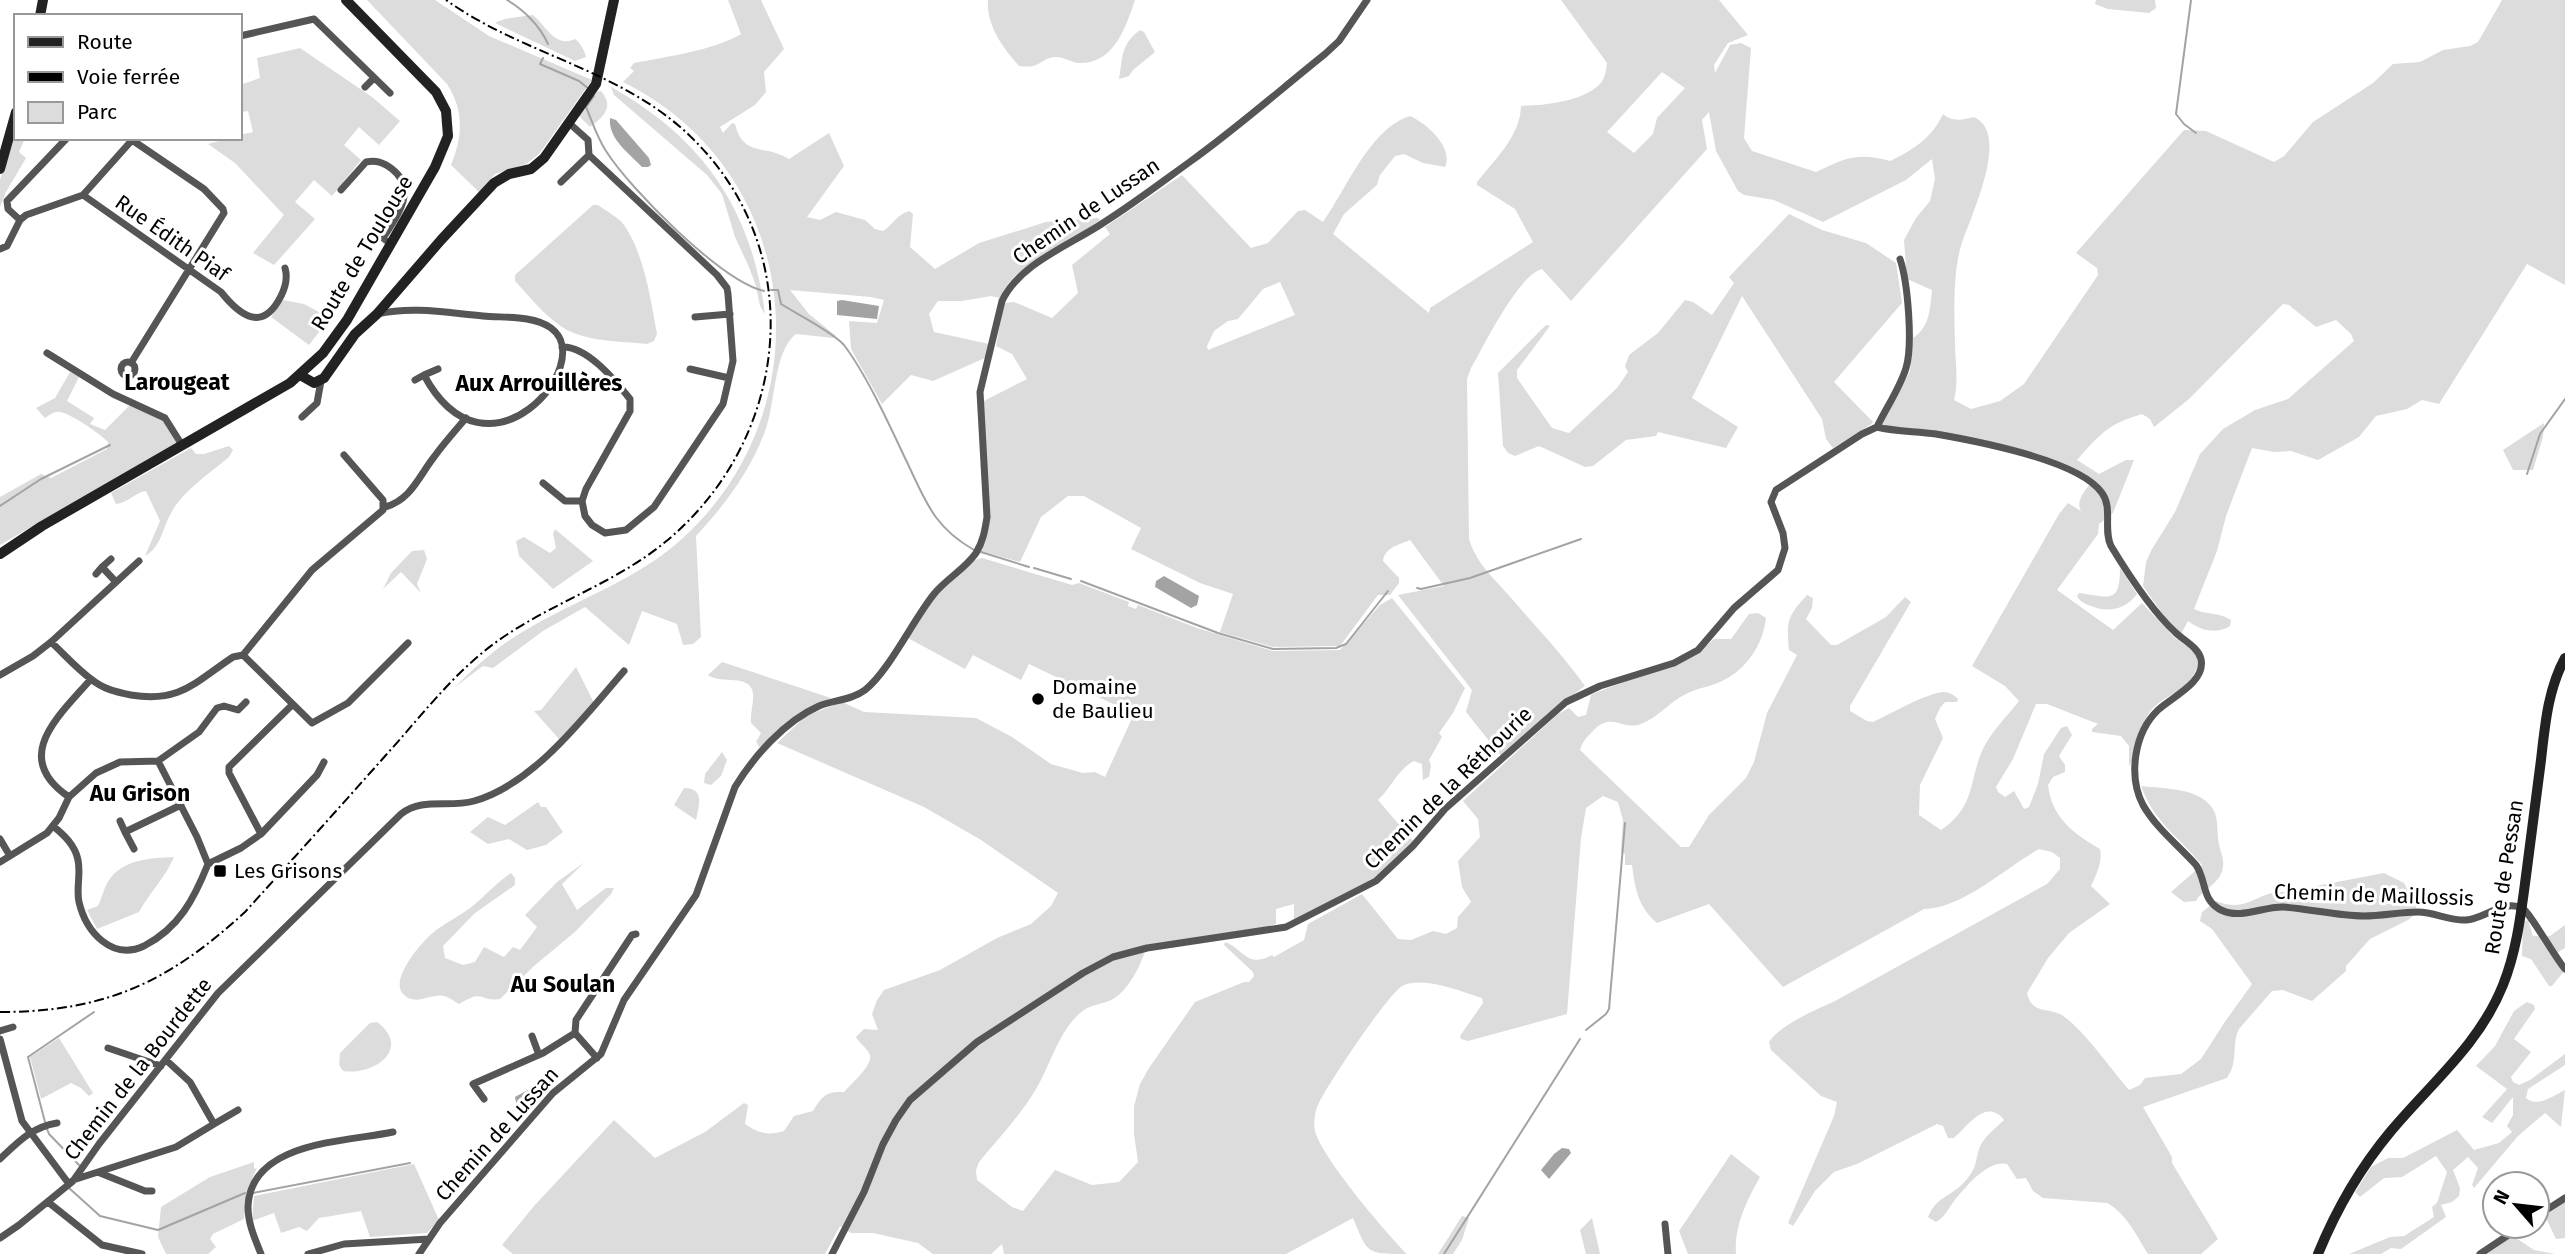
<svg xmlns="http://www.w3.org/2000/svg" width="2565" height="1254" font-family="'Fira Sans',sans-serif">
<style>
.green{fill:#dcdcdc;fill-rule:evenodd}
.water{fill:#a3a3a3}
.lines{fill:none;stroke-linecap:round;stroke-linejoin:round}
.stream{stroke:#a3a3a3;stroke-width:2}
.street{stroke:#555;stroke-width:7}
.secondary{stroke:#222;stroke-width:10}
.rail{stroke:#000;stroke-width:2;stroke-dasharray:10 3.5 2 3.5;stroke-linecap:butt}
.poi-dot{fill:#000;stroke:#fff;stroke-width:2.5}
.labels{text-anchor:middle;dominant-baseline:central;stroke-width:6;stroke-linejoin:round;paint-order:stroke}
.street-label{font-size:21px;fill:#000;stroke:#fff}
.poi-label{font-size:21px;fill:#000;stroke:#fff;text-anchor:start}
.neighbourhood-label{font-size:23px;font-weight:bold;fill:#000;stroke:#fff}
</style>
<rect width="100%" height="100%" fill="#fff"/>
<!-- green -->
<path class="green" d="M367,0h68l54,36 103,44 -53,74 -13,10 -31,10 -16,18 -28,-27c12,-29 13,-55 -4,-81z
M728,0h33l23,49 -20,23 2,20 -11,13 -35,22 3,6 9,-10 3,1c8,33 29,20 54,35l40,-26 15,33 -37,51 13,3 16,-8 29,8 10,9 8,2c10,-6 13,-16 26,-20l4,3 -3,33 25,22 44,-26 67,-21 52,-4 2,2c-12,8 -24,18 -37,25 -24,13 -52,26 -63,53l-9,-2 -29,5h-24l-9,13 5,18 55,12 -4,14 -52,23 -22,-6 -29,29 -31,-55 -2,-28 28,2 7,-23 -13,-3 -81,-7 19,24 27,22 -3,2 -37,-4c-23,18 -20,69 -31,97 -14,39 -41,75 -69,105l5,101 -8,7 -10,1 -6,-21 -35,-13 -13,34 -44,-38 -42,24 -50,37 -10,-2 -28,21c21,-21 43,-41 69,-56 53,-32 114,-51 160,-94 143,-132 117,-367 -61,-455l11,-11 -4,-3 4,-5c31,-6 81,-13 107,-29z
M988,0h147c-9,26 -20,62 -53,63 -9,1 -18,-7 -27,-6 -15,1 -13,12 -36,9 -16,-18 -33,-41 -31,-66z
M1561,0h158l29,35 -20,8 -14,22 1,8 15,-28 11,-2 10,5 -7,90 8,13 64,21c29,-14 42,-20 74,-11 23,-11 42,-23 53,-47 9,8 20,6 31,3 38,17 -5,102 -13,129 -8,26 -7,68 -6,96 0,21 4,38 -1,58l17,9 29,-8 24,-17 74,-109 -1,-7 -21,-15 108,-123 22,1 68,31 10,-6 29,-34 60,-39 20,-19 27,-2 23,-12 27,-4 8,-4 24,-42h63v285l-38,-21 -88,140 -17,-4 -15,9 -31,7 -17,21 -41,23 -27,-9 -17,1 -22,-4 -26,68 -9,35 -23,58c12,6 25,3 37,11l-1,6c-14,9 -30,4 -42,-5l-7,13 -17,-18 -21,-30 3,-24 6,-13 23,-37 25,-58 23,-25 32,-19 33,-11 66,-58 -3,-7 -15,-14 -20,7 -27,-22 -6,-1 -94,95 -35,28 -4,-8 -8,-5c-34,10 -42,20 -65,46l22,14 27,-14h8l-21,53 -14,11 -1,10 -41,56 56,40 29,-27 32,34 20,15 5,10c-9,32 -36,31 -50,51 -11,16 -9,38 -20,53v-20l-8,-10 -29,-4v-3l6,-5 -51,-20h-11l-23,55 -17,28 2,5 7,5 9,-6 10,18 5,-2 9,-23 6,-30 17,-26 6,-2 5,9 -13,21 6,9v7l-12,5 -5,8c4,33 25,48 52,64 3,13 -4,26 -9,37l19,18 -41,29 -21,25 -21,35c5,22 21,14 35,22 22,15 49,54 67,75l11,-5 5,-7 36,-4 20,-15 23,-36 28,-39 -40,-55 -12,-8 2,-9 14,-11c32,13 41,-11 69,-9l99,-19 20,10 12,24 -2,8 -6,5 -38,19 -24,27v5l-34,30 -29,-11 -11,1 -33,38c-8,16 0,32 -12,49l-84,29 29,50v6l46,76 -17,15h-53c-12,-19 -21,-40 -41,-51l-64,-5 -10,-7 -7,-13 -9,1 -10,-15c-20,-4 -41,23 -53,37 -6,8 -9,16 -18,21l-8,-5c9,-22 26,-21 39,-38 10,-12 8,-17 12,-30 4,-12 16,-20 25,-29 -18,-23 -37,7 -50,18h-6l-5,-12 -6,-2 -80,40 -23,8 -19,19 -22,35 -5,-3 46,-107 3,-14 -16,-6 -50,-46 -2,-8c12,-18 47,-32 66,-41l212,-117 13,-15v-11l-8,-6 -13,-3c-34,19 -76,59 -115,60l-141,78 -74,-83 -52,19c-19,-16 -22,-35 -25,-58h-7v-11l-4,-2 2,-32 -5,-18 -15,-6 -17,12 -5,30 -14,176 -99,27 -7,-2 -1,-3 23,-33 -1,-5c-24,-7 -53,-21 -78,-13 -13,4 -79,103 -86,120 -3,6 -5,20 -3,26 7,27 71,102 92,123 -41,0 -39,0 -54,-36l-67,36h-282l-2,-10 -11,10h-58l-15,-11 -45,-10h-22l-11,-7 -15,28h-312l-11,-9 32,-39 80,-86 41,38 50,-26 39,-29 4,2 -3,19c13,9 23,12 39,7l10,-15 19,-5c9,-15 13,-20 31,-19 6,-7 29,-27 26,-37 -2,-6 -11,-12 -14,-18l8,-8 14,1 -6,-16 5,-14 7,-10 56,-20 57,-32 34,-14 20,-18 7,-13 -77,-53 -57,-33 -147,-64 29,-27 36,-14 22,10 112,6 36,19 39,27 32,9 12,-1 10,5 29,-63 -105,-50 -8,16 -48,-25 -8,14 -57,-31 29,-43 38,-35 7,-2 90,27 7,-2 50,19 -1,4 8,3 2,-4 59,23 76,23 67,-1 40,-45 12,-7 73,90 -12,25 -14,20 3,4 -13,23 2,6 -2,11 -6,3 -1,-16 -8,-3c-16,8 -23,27 -36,39l36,42 -38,36 -82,41v-15l-18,5v15l-35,9 -94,12c-5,17 -16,43 -34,54 -11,6 -24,5 -34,15 -21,19 -29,52 -43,75 -16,27 -38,50 -57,73l-3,8 1,10 35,27 11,4 32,-41 37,15 27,-3 19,-20 -4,-28v-28l6,-22 9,-16 46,-66 49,-20h5l5,-6 -1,-4 -29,-27 1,-3c19,7 22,27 47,13l2,2 30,-17 4,-16 54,-30 36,45 13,1 22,-9 13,3 11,-6 1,-11 13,-15 -9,-15 -4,-26 22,-24 -2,-18 -15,-18 95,-87 11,-6 9,9 8,-2 5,-20c44,-20 87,-23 123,-56h17l18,-25 9,-1 8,5c-3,27 -20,52 -44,63 -12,6 -25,7 -36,13 -17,8 -27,23 -45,30 -19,7 -30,-14 -49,8 -6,6 -10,10 -12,18l101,97h8l20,-32 37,-37 8,-16 13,-49 30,-58 -8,-5c-3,-30 -1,-34 18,-55l6,3 -1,10 -6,11 25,26h6l49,-28 19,-20 6,5 -61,104v5l17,10 6,1c15,-7 54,-29 70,-30 6,0 11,3 15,7l-1,3h-12l-5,6 -5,11 8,19 -23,47 -1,30 22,15c37,-25 27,-53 44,-85 9,-16 23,-30 34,-44l-14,-15 -33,-20 87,-152 9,-11 13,8c-6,-11 5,-21 11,-30 -49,-37 -144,-48 -204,-54l-6,-4 28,-52 3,-33c17,-11 17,-30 19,-48l-25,-11 -3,-39 12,-22 14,-17 5,-22 -3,-20 -26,21 -83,42 -49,-22 -30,-5 -6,-4 -22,-40 -7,-39 -7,8 5,29 -136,152 -29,-32c-24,6 -58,77 -71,99l-4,11 2,160c8,26 26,40 43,60 25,29 51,56 73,87l-38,28 -23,25 -22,18 -36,-45 6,-22 -74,-95 46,-9 -34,-46c-11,5 -25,7 -27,21l16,17v5l-9,12h-12l-38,51 -67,1 -53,-15 13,-38 -33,-11 -69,-34 10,-21 -57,-32h-16l-27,21 -21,45 -39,-11 6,-19 -7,-129 47,-24 -15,-25 -16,-8 8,-43 10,-1 38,16 26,-25 -6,-28 38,-31 -5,-7 77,-52 69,73 17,-5 30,-32 7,-1 18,12c23,-32 47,-94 87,-106 16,7 44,31 35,51l-22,-4 -19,-9 -9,2 -15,19 -3,10 -33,29 -11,20 96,79 1,-5 103,-66 -18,-33 -38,-24v-3c18,-23 43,-45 44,-76 24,-1 61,-4 79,-22 5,-5 6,-14 7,-21zM1662,72l23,16 -28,30 -4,16 -19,19 -27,-21zM1280,282l15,33 -87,35 -1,-4 7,-15 14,-10 10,-2 25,-30z
M2096,0h59l1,8 -7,5 -41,-4 -13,-5z
M533,15c14,12 22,33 42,24 4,2 11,14 11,18l-11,4 -80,-38c11,-6 26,-6 38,-8z
M1140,30l4,2 11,20 -22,18 -4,6 -10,3c4,-21 1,-34 21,-49z
M300,48l72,49 28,24 -21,24 -20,-18 -15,18 17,15 -29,36 -18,-16 -19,22 20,17 -41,46 -21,-12 31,-38 -49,-52 -27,-19 21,-6h11v-3l13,-3 -5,-21 -8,1v-27l20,-7 -3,-20z
M611,87c92,51 141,123 154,227l-5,-8 -4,-20 -7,-19 -14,-30 -13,-43 -15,-19 -93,-80z
M601,91c14,16 2,26 -11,36l-11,-11 16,-24z
M16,127v11h9l-6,14 7,6 -20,34 -6,15v-27z
M593,205h5c8,6 20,12 26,20 20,28 27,76 33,109l-3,7 -7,3c-28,-3 -61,-2 -85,-17 -18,-12 -33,-31 -47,-46v-6z
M1789,214l33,16 44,13 30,20 6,40 -68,79 39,40 -3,3 -37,23 -7,-9 -4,-20 -80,-123 -50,102 46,29 -12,21 -68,-16 -2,4 -30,4 -33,26 -8,1 -46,-21 -24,10 -7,-3 -5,-7 -5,-73 48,-48 4,1 -33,44v8l35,50 17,5 48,-45 11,-16 -3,-6 4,-11 29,-22 27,-33 8,2 19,13 22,-32 -5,-6z
M283,300l21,4 26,14 -21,27 -38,-28z
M70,372l9,5 -12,24 27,17 -4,6 15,6 26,-26 34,17 14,20 -179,104v-48l41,-23 10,4 56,-29 1,-7c-6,-7 -38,-29 -48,-30 -6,-1 -10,3 -15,6l-9,-10 19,-10z
M2544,423l-1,14 -10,33h-20l-10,-20z
M229,446l4,4 -4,7c-20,17 -47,34 -59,58 -8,15 -9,32 -25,41l15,-35 -14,-30c-12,2 -18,12 -30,13l-5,-11 80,-45 5,6h8z
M555,529l38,32 -40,28 -34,-33 -3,-15 8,-4 26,16 6,-5 -3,-14z
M424,550l3,9 -10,25 4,9 -20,-21 -18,17 8,-16 21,-22z
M2120,568l17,26c-12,16 -29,19 -46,12 -7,-3 -10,-3 -14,-10l2,-3c30,4 41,12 41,-25z
M722,662l109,36c-30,11 -49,28 -71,50l-4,-6 5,-9 -10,-10c-1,-10 3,-20 2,-30 -3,-20 -31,-8 -45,-18z
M576,667l18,36 -35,36 -25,-28 7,-1z
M722,752l5,8 -6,16 -10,9 -7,-2 1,-9z
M2141,786c23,3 61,1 73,25 4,7 3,19 4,27 1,14 9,22 3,36 -6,12 -19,16 -25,27l-12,1 -13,-10 31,-27c-24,-29 -48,-43 -61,-79z
M684,788c21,0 15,18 12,32l-22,-15z
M538,802l3,5h5l17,25 -17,13 -19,5 -18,-11 -21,5 -18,-12 18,-15 17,8z
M174,857c-9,21 -24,35 -35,55l-42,17 -10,-19 11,-4c4,-8 6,-19 11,-26 14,-21 43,-22 65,-23z
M585,862l-23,22 15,26 29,-22h8l-3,6 -35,37 -42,35 -34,33c-21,3 -15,-11 -41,5 -5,-3 -10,-7 -15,-8 -14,-3 -28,11 -41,-2 -14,-15 20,-54 32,-63 13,-10 27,-16 40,-27 13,-11 22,-22 36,-31l4,5v7l-40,28 -32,33 2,12 18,7 12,-3 9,-15 20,10 9,-10 7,3 17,-23 -12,-12 32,-33z
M2528,920l5,16h17l15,-11v23l-8,5 8,17 -13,16h-3l-18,-27 -9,-3 1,-34z
M2527,1002l7,3 1,4 -21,30 17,13 -20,25 2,5 6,3 11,-5 35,-26v11l-37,24 -2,9c11,10 27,-2 39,-8l-4,37 -16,-14 -27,23 -44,52 -2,-3 6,-17 -10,-11 -15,13 7,18 -1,8 -7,6 -11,3 5,12 -45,32 -10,-1 -10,6h-32l41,-17 14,-1 30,-19 -2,-10 5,-4 10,-31 -11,-16 -34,21 -18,1 -24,19 -5,-5 16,-25 17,-9h15l54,-28 17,20 25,-7 13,-11 -5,-6 6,-11v-18l-21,26 -10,-6 25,-28 -31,-23 19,-20 19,-35z
M377,1022c35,26 -2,54 -34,49l-4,-6 1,-12 30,-30z
M59,1038l34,55 -4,3 -8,-8 -10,-5 -30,16 -11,-42z
M1731,1154l29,23c-13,23 -26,49 -24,77h-48l-9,-23z
M254,1162v7l3,-1 -10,22 -3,29 -31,15 -3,5 6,8 -8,7h-42l-8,-17 3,-30 49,-30z
M414,1164l25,56 -12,13 -57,4 -9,-26 -42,7 -12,13 -8,-4 -18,6 -7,-20 -22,8 2,-25z
M2565,1202v36l-9,1 -11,-23z
M1462,1216l7,2 -7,22 -9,14h-15z
M1592,1218l8,36h-14l-6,-24z
M2513,1236l21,14 21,4h-68z"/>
<!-- water -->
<path class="water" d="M610,118l6,2 33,38 2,7 -3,2h-6c-13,-14 -34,-28 -32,-49z
M842,300l37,6 -2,13 -40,-4v-14z
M1164,576l35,20 -2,9 -6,3 -36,-21 1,-6z
M542,1082l5,2 -25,28h-4l-3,-15z
M1562,1148l7,1 2,4 -22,26 -8,-9 13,-16z"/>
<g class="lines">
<!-- stream -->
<path class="stream" d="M507,0c17,10 33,26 41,44
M2191,0l-15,114 8,10 12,9
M543,58l-3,6 39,17 10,8
M594,96l-8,11c6,14 11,30 20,44 24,38 115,130 158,140
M771,290h7l3,14c16,10 52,28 63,41 22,29 45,79 61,113 20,41 27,68 69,92
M2527,474l13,-40 25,-35
M0,506l41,-27 69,-34
M981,552l48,15
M1034,568l37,11
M1081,581l137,52 55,16 63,-1 10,-4 42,-53
M1417,588l4,1 49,-11 111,-39
M1586,1030l20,-16 3,-5 16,-186
M45,1122l-17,-65 66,-45
M47,1129l2,5 30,31
M69,1188l31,28 58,14 87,-37
M253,1193l157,-30
M1444,1254l136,-215"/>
<!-- street -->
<path class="street" d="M240,36l74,-17 76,74
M365,87l9,-9
M561,182l28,-27
M341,190l25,-28c10,-2 17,0 26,7 26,20 5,48 -9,69l8,6
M83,195l138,97c20,25 42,40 60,4 5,-10 7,-18 4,-28
M20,220l-12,-11 -1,-8 60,-63
M0,249l7,-3 13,-26 6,-5 57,-20 50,-56
M377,314c36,-8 71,-1 106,2 21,2 50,-1 68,12 48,35 -64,165 -127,47l-9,5
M695,317l35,-3
M562,347c25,-1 53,33 68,52v12l-44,78 -4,12 3,15 7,9 13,8 21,-3 28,-23 69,-103 10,-43 -5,-67 -1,-6 -10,-13 -128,-120 -1,-15 -19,-17
M47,353l66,41 52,24 17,27
M121 369a7 7 0 1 1 14 0a7 7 0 1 1-14 0Z
M131,363l93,-150 -1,-4 -19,-20 -72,-49
M690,369l39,9
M424,375l14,-6
M302,417l15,-14 4,-22
M1877,427c19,5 39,4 59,7 40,7 143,26 166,59 11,15 1,37 9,53 17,28 41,65 64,86 9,9 23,15 26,27 5,23 -29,38 -43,51 -24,23 -30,66 -15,95 13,23 35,40 53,60 11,16 5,35 25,45 21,10 42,-4 63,-3 27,2 54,9 80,9 18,0 36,-4 54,-4 16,0 32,9 48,8 18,-1 38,-21 56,-12 8,4 33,50 43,61
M1877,427c9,-19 23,-39 29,-59 7,-23 2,-85 -6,-109
M543,483l22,18h17
M385,507c26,-7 34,-31 49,-50 10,-14 21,-26 32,-39
M102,567l9,-8
M96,574l6,-7 14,15
M51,642c13,12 25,26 40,37 12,10 25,13 40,16 49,8 63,-12 102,-38l10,-2 69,68 36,-20 60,-60
M243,655l69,-85 71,-60v-10l-39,-45
M0,675l33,-19 18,-14 88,-81
M69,797c-59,-40 -10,-81 22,-118
M120,821l5,11 56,-27
M53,826c11,9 22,19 25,34 3,14 -2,29 1,42 7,30 33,59 65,44 35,-18 50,-47 64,-82l-11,-27 -39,-76
M125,832l9,17
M261,834l56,-59 7,-13
M0,839l10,17
M0,862l47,-29 12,-15 10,-21 27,-24 24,-11 38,-1 41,-29 18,-24 7,-2 14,4 8,-8
M208,864l33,-16 20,-14 -32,-61v-6l61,-60
M0,1031l13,-4
M575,1033l1,-13 56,-85 4,-1
M532,1036l7,19
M0,1039l22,82 47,63
M108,1048l53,18
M484,1099l-11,-15 70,-31 32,-20 22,25
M214,1124l24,-14
M0,1159c18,-17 32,-32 57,-36
M100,1173l45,18h7
M73,1180l103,-33 38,-23 -24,-42 -24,-22
M48,1202l54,43 40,9
M2537,1216l28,-18
M1665,1224l3,30
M0,1238l19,-13 54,-44 26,-37 119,-151 183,-179c21,-17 48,-6 73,-13 60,-17 110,-84 150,-130
M261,1254c-6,-15 -13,-30 -13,-47 2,-66 98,-65 145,-75
M308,1254l36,-10 85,-5
M419,1254l21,-31 113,-130 48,-39 23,-54 72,-105 39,-108c19,-31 50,-66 84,-81 15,-6 33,-6 46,-16 24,-19 48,-70 69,-96 12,-15 31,-25 42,-41 7,-11 9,-23 11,-36l-7,-125 22,-91c17,-37 68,-56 101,-78 30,-19 59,-41 88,-62 46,-33 89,-71 134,-107l14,-13 28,-41
M832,1254l32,-62 19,-48 13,-24 14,-20 67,-58 106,-69 30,-16 34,-9 139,-21 90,-46 37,-35 32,-37 121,-107 34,-16 74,-23 24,-13 36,-42 44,-38 7,-22 -2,-15 -12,-31 5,-12 86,-56 15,-7
M2480,1254l42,-28"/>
<!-- secondary -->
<path class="secondary" d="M40,16l3,-16
M0,169l16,-57
M300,375l14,8 10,-5 31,-44 22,-20 64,-74 53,-57 15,-9 22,-5 13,-11 52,-74 18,-84
M0,554l42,-28 248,-143 33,-30 24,-33 88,-153 13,-31 -2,-25 -10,-19 -90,-92
M2318,1254c18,-44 42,-86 73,-123 40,-48 88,-86 112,-146 14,-35 18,-72 23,-109 5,-39 10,-77 15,-116 4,-35 7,-71 24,-102"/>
<!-- rail -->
<path class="rail" d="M0,1012c105,0 169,-30 245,-100 47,-52 94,-104 141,-157 29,-32 56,-67 89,-96 55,-49 127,-68 184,-112 130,-101 154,-292 32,-410 -68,-67 -168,-82 -245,-137"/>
</g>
<!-- markers -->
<g class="poi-dot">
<circle cx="1038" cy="699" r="7"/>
<rect x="213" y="864" width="14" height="14" rx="3.5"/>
</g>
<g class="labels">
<!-- street labels -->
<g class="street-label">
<text transform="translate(1086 211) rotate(-34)">Chemin de Lussan</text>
<text transform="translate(172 238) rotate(35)">Rue Édith Piaf</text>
<text transform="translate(362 253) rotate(-59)">Route de Toulouse</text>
<text transform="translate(1448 788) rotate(-44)">Chemin de la Réthourie</text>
<text transform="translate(2504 877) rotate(-81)">Route de Pessan</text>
<text transform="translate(2374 895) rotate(2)">Chemin de Maillossis</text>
<text transform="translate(138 1069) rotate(-52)">Chemin de la Bourdette</text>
<text transform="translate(497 1134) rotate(-48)">Chemin de Lussan</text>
</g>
<!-- poi labels -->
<g class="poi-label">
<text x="1052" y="687">Domaine<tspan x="1052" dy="24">de Baulieu</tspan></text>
<text x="234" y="871">Les Grisons</text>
</g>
<!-- neighbourhood labels -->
<g class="neighbourhood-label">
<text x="177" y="382">Larougeat</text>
<text x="539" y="383">Aux Arrouillères</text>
<text x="140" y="793">Au Grison</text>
<text x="563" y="984">Au Soulan</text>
</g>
</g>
<!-- legend -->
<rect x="14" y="14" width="228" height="126" fill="#ffffff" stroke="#999999" stroke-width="2"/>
<rect x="28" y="37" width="35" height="10" fill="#222222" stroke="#999999" stroke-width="2"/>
<text x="77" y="49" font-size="21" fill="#000000">Route</text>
<rect x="28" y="72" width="35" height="10" fill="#000000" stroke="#999999" stroke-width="2"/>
<text x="77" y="84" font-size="21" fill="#000000">Voie ferrée</text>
<rect x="28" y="102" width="35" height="21" fill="#dcdcdc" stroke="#999999" stroke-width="2"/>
<text x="77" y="119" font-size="21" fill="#000000">Parc</text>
<!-- north arrow -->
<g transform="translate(2516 1205) rotate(298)"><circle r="33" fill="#ffffff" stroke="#999999" stroke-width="2"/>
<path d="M0-5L12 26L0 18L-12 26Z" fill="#000000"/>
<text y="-10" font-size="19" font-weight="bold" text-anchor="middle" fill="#000000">N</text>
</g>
</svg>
